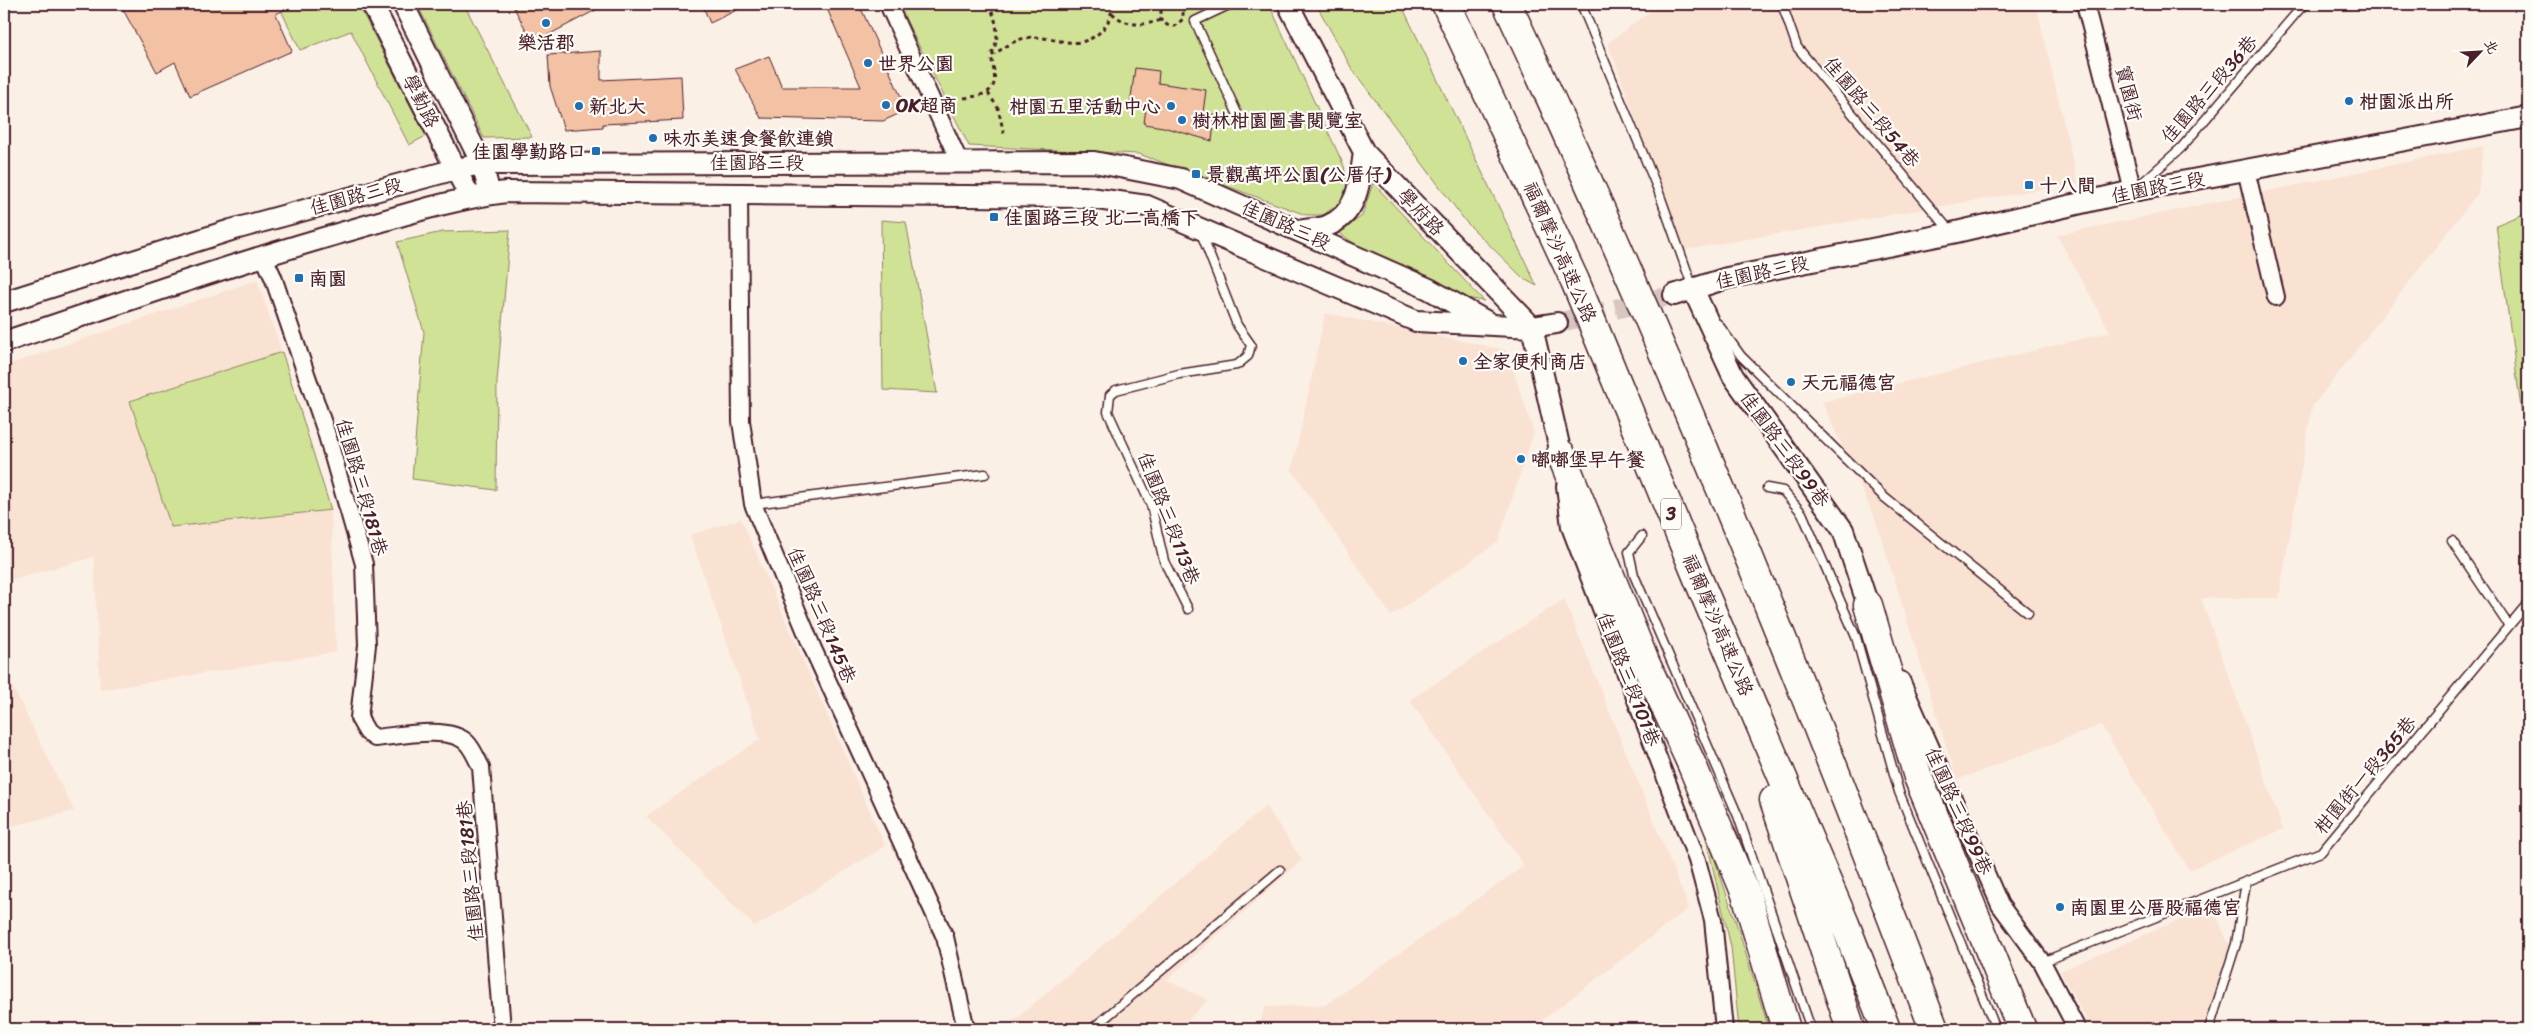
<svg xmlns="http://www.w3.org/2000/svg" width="2532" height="1033" font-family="Sriracha,'LXGW WenKai TC',sans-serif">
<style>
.built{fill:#f9e2d2}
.green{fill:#d0e296;stroke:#8d8060}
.building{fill:#f3c1a4;stroke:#4a1f2b}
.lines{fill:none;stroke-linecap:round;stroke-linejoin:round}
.tertiary-tunnel{stroke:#d8c6c1;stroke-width:20;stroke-dasharray:20 10;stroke-linecap:butt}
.service-casing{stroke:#4a1f2b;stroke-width:11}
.minor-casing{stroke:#4a1f2b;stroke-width:20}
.tertiary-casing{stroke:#4a1f2b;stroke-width:24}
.motorway-casing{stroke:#4a1f2b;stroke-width:31}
.path{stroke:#4a1f2b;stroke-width:3;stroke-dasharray:4 4;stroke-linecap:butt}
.service{stroke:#fdfcf7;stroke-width:8}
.minor{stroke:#fdfcf7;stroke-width:16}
.tertiary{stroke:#fdfcf7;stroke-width:20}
.motorway{stroke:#fdfcf7;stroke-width:28}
.poi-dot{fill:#1f6fb2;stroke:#fdfcf7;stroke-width:2}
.labels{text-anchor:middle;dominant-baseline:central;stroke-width:4.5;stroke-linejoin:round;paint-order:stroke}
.shield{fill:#fdfcf7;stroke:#806168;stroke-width:1}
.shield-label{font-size:18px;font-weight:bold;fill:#4a1f2b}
.poi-label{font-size:19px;font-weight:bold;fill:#4a1f2b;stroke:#fdfcf7;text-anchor:start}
.street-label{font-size:19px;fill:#4a1f2b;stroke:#fdfcf7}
</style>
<rect width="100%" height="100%" fill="#fbf0e6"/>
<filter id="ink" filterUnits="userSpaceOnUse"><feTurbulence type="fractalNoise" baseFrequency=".02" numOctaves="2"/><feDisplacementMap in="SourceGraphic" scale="10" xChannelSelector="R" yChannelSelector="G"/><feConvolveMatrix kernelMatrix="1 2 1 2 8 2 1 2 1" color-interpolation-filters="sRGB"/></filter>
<g filter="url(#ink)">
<!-- built -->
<path class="built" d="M1660,4h376l42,179 -395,67 -75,-207z
M2483,146l-5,47 -166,214 -33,191h-78l82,231 -94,41 -88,-145 -144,55 -81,-259 -54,-119 288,-70 -53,-97z
M257,280l25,72 -151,48 40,127 160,-17 5,142 -236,38 -6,-133 -90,25v-216z
M1325,313l181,37 28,82 -36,110 -107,74 -99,-146z
M741,519l144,327 -130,81 -109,-111 114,-77 -70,-204z
M1564,599l125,309 -158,121h-273l7,-22 60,-2 199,-139 -114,-166z
M4,669l70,142 -70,17z
M1266,806l36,54 -135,120 41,20 -29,29h-175z
M2212,906l18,41 -26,82h-112l-32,-58z"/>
<!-- green -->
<path class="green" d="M278,4h80l68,132 -17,9 -58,-114 -51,19z
M417,4h47l68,133 -48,1z
M898,4h371l75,162 4,22 -8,15 -17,12h-17l-167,-61 -170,-8z
M1316,4h85l136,282 -13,-7 -58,-57 -114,-153z
M1373,183l111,118 -60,-10 -85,-58 23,-17z
M2528,212v247l-32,-234z
M881,220l25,2 31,171 -54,-3z
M510,230l-13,152 -1,108 -84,-11 12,-147 -27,-90 45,-10z
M282,352l49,158 -160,17 -41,-126z
M1703,825l32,94 34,110h-30l-8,-82z"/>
<!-- building -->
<path class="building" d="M120,4h176l-20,10 16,37 -102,45 -15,-34 -18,10z
M512,4h95l-74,39z
M702,4h47l-39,19z
M825,4h34l48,106 -24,11 -122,-3 -26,-49 34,-13 13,31h79z
M601,51v29l80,-4 2,44 -80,4v3l-39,3 -14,-44 -2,-31z
M1135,68l24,3 -1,12 48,7 -3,23 12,2 -3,26 -49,-14 -19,-3 2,-17 -16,-2z"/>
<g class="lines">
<!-- tertiary-tunnel -->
<path class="tertiary-tunnel" d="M1557,323l117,-28"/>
<!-- service casing -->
<g class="service-casing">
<path id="service" d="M1231,4l-36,17 42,92
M1581,4l77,186 35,98
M1782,4l15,43 153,184
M2142,183l39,-35 123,-144
M1718,324l23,32 143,141 144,116
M1767,488l16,3 19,22 54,124 43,155 97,237
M753,504l232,-30
M1642,536l-13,16 5,23 104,241 73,213
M2452,541l57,85
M1188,609l-24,-48 -13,-56 -43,-93 2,-17 6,-5 63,-16 58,-9 11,-9 3,-11 -14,-20 -36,-92
M2042,962l279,-110 207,-249
M1092,1029l188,-159
M2209,1029l27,-85 10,-62"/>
</g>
<!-- minor casing -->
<g class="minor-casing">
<path id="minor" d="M888,4l71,157
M2085,4l48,187
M2246,170l30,127
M739,195l2,226 12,83 60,145 132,288 21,92
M263,255l10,22 53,155 38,132 3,81 -8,73 8,14 8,6c23,-2 75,-13 92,5 6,6 10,17 14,24l21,262
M1565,486l5,41 127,333 16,60 11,109
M1901,680l99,225 42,57 35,67"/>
</g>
<!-- tertiary casing -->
<g class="tertiary-casing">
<path id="tertiary" d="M372,4l98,193
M403,4l79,160 8,30
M1288,4l76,148 168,175
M1299,231c9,-2 20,-2 28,-5 31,-12 33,-45 37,-74
M1693,289l40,87 110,154 25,75
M1674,295l53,-17 225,-45 181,-42 395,-74
M4,302l227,-72 225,-61 26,-5 612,-2 87,17 248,110 60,34
M1532,327l29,127
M4,342c113,-38 225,-77 340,-110 54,-15 107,-33 162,-40l577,5 64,9 269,115 116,6 25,-4"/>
</g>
<!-- motorway casing -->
<g class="motorway-casing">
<path id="motorway" d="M1446,4l129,277 124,300 146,343 41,105
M1507,4c157,335 297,679 427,1025
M1561,454l84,208 47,103 54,129 40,135
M1868,605l50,172 104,252
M1774,800l77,229"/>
</g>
<!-- path -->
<path class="path" d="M989,4c8,18 12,33 2,51
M1167,4l-6,7v9l6,5 8,1 8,-7v-9l-5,-6
M1183,10l13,-6
M1112,13c15,14 31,13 49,7
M988,93l10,15 6,26
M964,98c33,-4 34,-11 27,-42 10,-6 23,-16 34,-18 29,-5 53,18 78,-9 7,-8 9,-16 9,-25"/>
<!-- service -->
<use href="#service" class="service"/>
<!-- minor -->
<use href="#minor" class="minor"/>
<!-- tertiary -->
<use href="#tertiary" class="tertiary"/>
<!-- motorway -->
<use href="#motorway" class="motorway"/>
</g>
</g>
<!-- markers -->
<g class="poi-dot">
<circle cx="546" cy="23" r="5"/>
<circle cx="868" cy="63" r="5"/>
<circle cx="2349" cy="101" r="5"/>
<circle cx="886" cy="105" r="5"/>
<circle cx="579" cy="106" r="5"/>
<circle cx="1171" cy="106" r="5"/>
<circle cx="1182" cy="120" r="5"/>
<circle cx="653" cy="138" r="5"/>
<rect x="591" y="146" width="10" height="10" rx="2.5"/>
<rect x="1191" y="169" width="10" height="10" rx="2.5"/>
<rect x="2024" y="180" width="10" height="10" rx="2.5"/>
<rect x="989" y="212" width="10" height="10" rx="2.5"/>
<rect x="294" y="273" width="10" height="10" rx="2.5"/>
<circle cx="1463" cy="361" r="5"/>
<circle cx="1791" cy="382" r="5"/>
<circle cx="1521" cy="459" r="5"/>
<circle cx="2060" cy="907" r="5"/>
</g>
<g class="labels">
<!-- shield labels -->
<rect class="shield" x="1661" y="498.5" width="20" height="31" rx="4"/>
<g class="shield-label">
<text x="1671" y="514">3</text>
</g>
<!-- poi labels -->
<g class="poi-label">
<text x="546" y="42" text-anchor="middle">樂活郡</text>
<text x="878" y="63">世界公園</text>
<text x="2359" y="101">柑園派出所</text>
<text x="896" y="105">OK超商</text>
<text x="589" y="106">新北大</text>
<text x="1161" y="106" text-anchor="end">柑園五里活動中心</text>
<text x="1192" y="120">樹林柑園圖書閱覽室</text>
<text x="663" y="138">味亦美速食餐飲連鎖</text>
<text x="586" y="151" text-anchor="end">佳園學勤路口</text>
<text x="1206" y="174">景觀萬坪公園(公厝仔)</text>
<text x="2039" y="185">十八間</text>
<text x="1004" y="217">佳園路三段 北二高橋下</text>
<text x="309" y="278">南園</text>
<text x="1473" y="361">全家便利商店</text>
<text x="1801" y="382">天元福德宮</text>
<text x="1531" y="459">嘟嘟堡早午餐</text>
<text x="2070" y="907">南園里公厝股福德宮</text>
</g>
<!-- street labels -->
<g class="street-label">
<text transform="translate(2209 89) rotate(-49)">佳園路三段36巷</text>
<text transform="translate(2129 93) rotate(76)">寶園街</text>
<text transform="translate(421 101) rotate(63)">學勤路</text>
<text transform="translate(1872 112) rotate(50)">佳園路三段54巷</text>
<text x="757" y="162">佳園路三段</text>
<text transform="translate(2158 187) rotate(-11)">佳園路三段</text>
<text transform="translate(356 196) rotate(-15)">佳園路三段</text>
<text transform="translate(1421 212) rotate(46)">學府路</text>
<text transform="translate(1286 225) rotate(24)">佳園路三段</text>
<text transform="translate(1560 252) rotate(66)">福爾摩沙高速公路</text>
<text transform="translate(1762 272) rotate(-12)">佳園路三段</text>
<text transform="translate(1785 449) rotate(54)">佳園路三段99巷</text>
<text transform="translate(362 487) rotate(74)">佳園路三段181巷</text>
<text transform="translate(1169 518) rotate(69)">佳園路三段113巷</text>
<text transform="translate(822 615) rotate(67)">佳園路三段145巷</text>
<text transform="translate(1718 625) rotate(67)">福爾摩沙高速公路</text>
<text transform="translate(1629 679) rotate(69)">佳園路三段101巷</text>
<text transform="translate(2365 775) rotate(-50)">柑園街一段365巷</text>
<text transform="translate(1959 811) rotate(66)">佳園路三段99巷</text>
<text transform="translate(470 871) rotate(-95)">佳園路三段181巷</text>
</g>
</g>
<!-- margin -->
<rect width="2532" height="1033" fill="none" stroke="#fdfcf7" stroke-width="20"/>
<rect x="10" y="10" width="2512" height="1013" fill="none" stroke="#4a1f2b" stroke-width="2" filter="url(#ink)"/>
<!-- north arrow -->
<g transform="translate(2480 52) rotate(65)" stroke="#fdfcf7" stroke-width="4" paint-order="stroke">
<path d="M0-4L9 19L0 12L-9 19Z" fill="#4a1f2b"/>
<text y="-8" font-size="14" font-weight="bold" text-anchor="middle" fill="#4a1f2b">北</text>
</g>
</svg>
